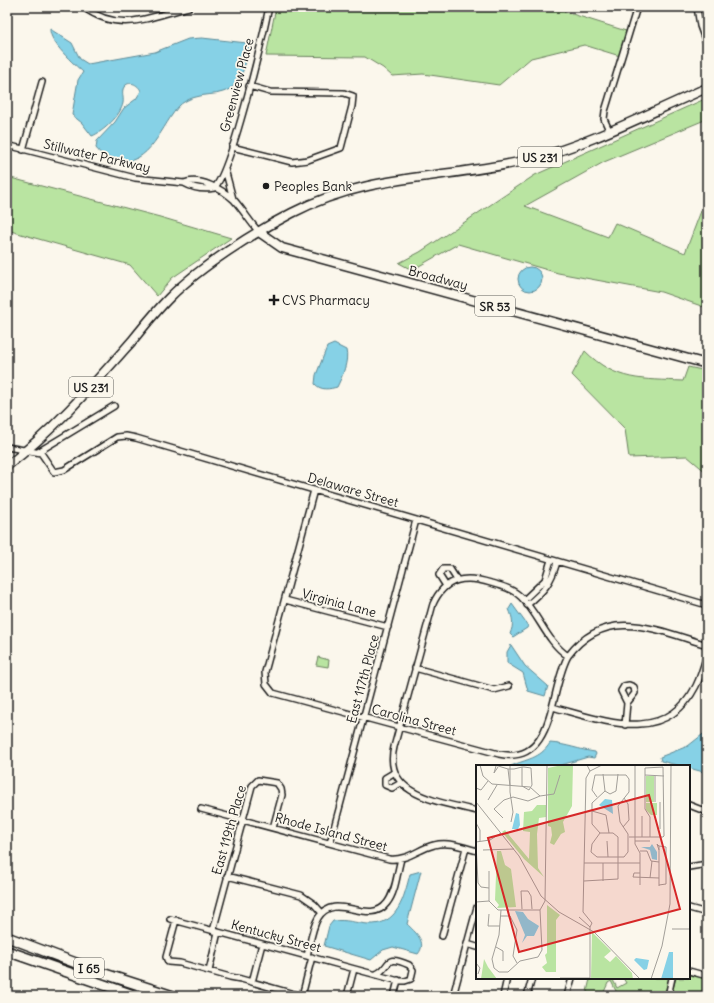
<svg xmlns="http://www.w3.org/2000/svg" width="714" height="1003" font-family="Delius,sans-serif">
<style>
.green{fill:#b9e4a1;stroke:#6a805e}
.water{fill:#86d1e6;stroke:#5c8995}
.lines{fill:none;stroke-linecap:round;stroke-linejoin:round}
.street-casing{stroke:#1c1c1c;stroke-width:8}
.primary-casing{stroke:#1c1c1c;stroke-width:11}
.highway-casing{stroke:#1c1c1c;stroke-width:12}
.street{stroke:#fbf7ec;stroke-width:5}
.primary{stroke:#fbf7ec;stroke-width:8}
.highway{stroke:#fbf7ec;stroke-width:9}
.poi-dot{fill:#1c1c1c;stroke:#fbf7ec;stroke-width:1.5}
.labels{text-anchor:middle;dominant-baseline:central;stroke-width:3.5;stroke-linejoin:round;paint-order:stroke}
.shield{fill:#fbf7ec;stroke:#5f5e5a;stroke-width:1}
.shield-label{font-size:12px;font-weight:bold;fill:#1c1c1c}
.street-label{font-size:13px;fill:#1c1c1c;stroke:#fbf7ec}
.poi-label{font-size:13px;fill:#1c1c1c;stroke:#fbf7ec;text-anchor:start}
.inset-road{fill:none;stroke:#a29f99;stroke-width:1}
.view{fill:#d62828;fill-opacity:0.15;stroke:#d62828;stroke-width:2}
.inset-edge{fill:none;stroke:#1c1c1c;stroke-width:2}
</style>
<rect width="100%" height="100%" fill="#fbf7ec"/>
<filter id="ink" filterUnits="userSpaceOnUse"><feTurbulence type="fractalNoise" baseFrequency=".025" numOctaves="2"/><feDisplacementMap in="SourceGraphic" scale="8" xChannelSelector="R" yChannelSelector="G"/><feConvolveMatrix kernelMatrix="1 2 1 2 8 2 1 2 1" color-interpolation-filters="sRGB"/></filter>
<g filter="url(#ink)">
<!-- green -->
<path class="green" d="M276,7h274l76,24 -6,25 -36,-11 -53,13 -32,27 -76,-11 -31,2 -9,-8 -18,-11 -99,-1z
M707,98v21l-103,43 -79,44 83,31 7,-14 70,30 16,-42 6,2v95l-46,-16 -103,-19 -100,-29 -46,26 -13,-7 21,-11 115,-77z
M7,177l153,40 71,21 -59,40 -15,18 -27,-31 -123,-35z
M585,351c31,31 57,28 98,30l5,-14 19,4v102l-20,-17 -58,2 -4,-29 -53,-54z
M318,657l11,3 -1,7 -12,-2z
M689,974l18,5v17h-36l5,-18h13z
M595,978h21l-3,2 4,8 9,-5 -3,-5h46l-5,18h-51l4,-3 -6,-12 -3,2 -4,9 2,4h-20l4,-17z"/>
<!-- water -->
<path class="water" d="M50,29l22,14 8,16 8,5 67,-12 33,-13 14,-1 45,5 2,3c-3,17 -7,40 -26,46 -8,3 -18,2 -27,5 -5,1 -13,5 -16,8 -18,18 -30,64 -64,55 -9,-3 -15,-5 -20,-12l1,-7 18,-19 9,-14 12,-9 5,-8c-3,-7 -12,-11 -17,-4 -3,5 0,10 -1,16 -2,12 -20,29 -31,33l-10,-13 -10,-8 6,-35 5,-8c-9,-8 -34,-30 -33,-43z
M518 279a12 12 0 1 1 24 0a12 12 0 1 1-24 0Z
M334,344l12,6c3,11 -4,27 -9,37 -7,2 -16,4 -22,-3l1,-9 11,-28z
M512,604l16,22 -1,2 -14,9 -3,-3c4,-10 3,-15 -1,-25z
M511,645l14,21 23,20 -3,10 -17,-5 -5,-18 -16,-10v-11z
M707,731v42l-18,-5v-2h-8l-20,-5 -1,-4 28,-11z
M550,743c16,1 30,7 45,9l1,2 -2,4 -6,-1 -30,9h-47c15,-7 29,-7 39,-23z
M421,871l-14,53c8,8 21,18 11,30l-25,-7 -10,3 -12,10 -47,-14 5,-20 4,-5c13,-2 22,2 35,3 30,2 36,-27 42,-50z"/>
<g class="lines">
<!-- street casing -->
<g class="street-casing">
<path id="street" d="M83,7c38,27 65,10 106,0
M697,7l3,19 7,19
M609,130l-5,-11 1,-8 32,-104
M7,145l128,33 49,5c16,-6 38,6 50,17 9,10 16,22 25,32
M232,147l60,15 16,-2 33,-12 11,-42 1,-10 -9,-3 -74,-1 -21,-6
M23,150l19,-68
M225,169l8,30
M184,183c9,5 20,7 30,5
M214,188c17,-15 49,-152 55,-181
M7,447l34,6 13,19 10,-2 53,-33 9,-1 10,2 571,167
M38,452l76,-46
M314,490l-49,182 1,12 7,9 226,61c57,12 50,-65 69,-98
M446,586l-7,-11 4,-6h7l7,11
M285,600l103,27
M524,600l21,-20 6,-20
M527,605c17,-14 24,-22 30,-43
M415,668l79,22 15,-4
M552,707c50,13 113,40 144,-21 5,-10 8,-21 11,-32
M625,725l2,-22 -6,-12 3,-5 5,-1 5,2 1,6 -8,10
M395,772l-10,6v7l7,3 9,-5
M689,805l18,7
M201,809l188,50c18,2 29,-10 45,-14 14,-4 29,2 43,6
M477,811c-34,-9 -95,-14 -83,-64l39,-143c12,-27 33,-29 58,-21 11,3 22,6 30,14 19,19 25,44 47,59 38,-51 89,-26 139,-11
M330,843l86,-323
M689,867l18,-3
M227,876l74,19 13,9 8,9
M689,908l18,5
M170,919l229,62h6l6,-2 2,-9 -4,-5c-27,-12 -17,3 -33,9
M176,920l-10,37 2,5 12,1 50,14 11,2 60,17
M213,931l39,-145 6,-6 19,3 4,6 1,6 -9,33
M442,936l24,-88
M467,944l10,3
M307,956c3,-12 5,-28 11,-38 17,-28 51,9 69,-15 9,-11 10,-31 14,-44
M209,971l9,-39
M689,971l18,5
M252,982l10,-38
M302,996l10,-39
M347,996l7,-27
M394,996l4,-16
M453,996l24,-89
M503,996l4,-18
M527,996l5,-18
M567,996l5,-18
M668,996l4,-18"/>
</g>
<!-- primary casing -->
<g class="primary-casing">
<path id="primary" d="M259,232l23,16 425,116
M7,466c47,-36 86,-81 125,-125 12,-15 24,-30 38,-44 30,-30 83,-64 122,-84 76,-40 155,-34 236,-53 58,-14 123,-48 179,-72"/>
</g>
<!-- highway casing -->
<g class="highway-casing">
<path id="highway" d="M7,937l98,37 68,22
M7,951l129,45"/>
</g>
<!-- street -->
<use href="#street" class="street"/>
<!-- primary -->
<use href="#primary" class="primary"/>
<!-- highway -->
<use href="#highway" class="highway"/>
</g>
</g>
<!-- markers -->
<g class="poi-dot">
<circle cx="266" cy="186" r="4"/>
<path d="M272 294h4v4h4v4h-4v4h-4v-4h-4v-4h4z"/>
</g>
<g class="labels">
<!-- shield labels -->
<g class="shield">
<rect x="518" y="147" width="44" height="20" rx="3"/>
<rect x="475" y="296" width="40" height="20" rx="3"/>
<rect x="69" y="377" width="44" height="20" rx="3"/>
<rect x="74" y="958" width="30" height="20" rx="3"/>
</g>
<g class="shield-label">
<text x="540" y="157">US 231</text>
<text x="495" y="306">SR 53</text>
<text x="91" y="387">US 231</text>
<text x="89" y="968">I 65</text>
</g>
<!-- street labels -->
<g class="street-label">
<text transform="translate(237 85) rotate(-75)">Greenview Place</text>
<text transform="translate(97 156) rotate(13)">Stillwater Parkway</text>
<text transform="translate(438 278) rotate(15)">Broadway</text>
<text transform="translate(353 490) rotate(16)">Delaware Street</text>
<text transform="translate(339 603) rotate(15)">Virginia Lane</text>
<text transform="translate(363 679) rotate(-75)">East 117th Place</text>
<text transform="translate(414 720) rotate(15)">Carolina Street</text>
<text transform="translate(229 830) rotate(-74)">East 119th Place</text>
<text transform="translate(331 832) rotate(15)">Rhode Island Street</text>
<text transform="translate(276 936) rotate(15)">Kentucky Street</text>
</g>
<!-- poi labels -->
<g class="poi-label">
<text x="274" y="186">Peoples Bank</text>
<text x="282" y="300">CVS Pharmacy</text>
</g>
</g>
<!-- overview -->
<g transform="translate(476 765)">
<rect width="214" height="214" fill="#fbf7ec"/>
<path d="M86,0h11l-1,41 -9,16 2,10 -4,2 -7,11 -4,-2 2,-8 -1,-8 -3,-1v-58zM170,11h8v26h-8zM170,38h11v12h-6l-5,-5zM61,40h9v12l-7,1 -2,16 1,34 6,9 -20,-18 -22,-27 3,-2 24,29 1,-27 -7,-1 1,-19 8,-1zM21,86h4l4,14 6,4 5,38 -19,1 2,-3 -4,-5zM71,140l13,10 -4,5v52h-10l-4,-5 5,-4 -2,-8 2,-2zM116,167l19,19 -7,6 6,5 6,-6 16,17 1,6h-42zM8,194l4,8 9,12h-16z" fill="#b9e4a1"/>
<path d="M129,34l7,1 1,14 -14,-9zM40,48l3,1 1,11 -2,4h-6zM176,79l5,8v8l-5,-1 -2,-9 -9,-3h9zM39,146l8,1 5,7 11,7 -5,10h-7l-5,7 3,-8zM193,187h4v27h-12zM160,193l13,2 -2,9 -3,1 -10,-10z" fill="#86d1e6"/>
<path class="inset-road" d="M4,0l3,11 9,8 38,3 10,9M19,0l13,4h6l8,-2h2l7,1 1,17 -3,5 -7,-4v-19M34,0v27l3,20 -2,10M111,0l3,6 -4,7 -3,134 9,11 -2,4v52M159,0v79l5,9v32M20,1l-2,7 4,-6M32,4l2,17M114,6l12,-6M127,9l2,17M169,10l19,1M0,23l5,2 7,-9M129,26l-13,12v21l8,9 -8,11 -1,8 6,5h27l4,-5v-18l-8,-12 -2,-16 11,-14v-13l-3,-4M129,26l5,3 6,-3 2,-17M121,32l-5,-7 3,-15h31M12,35l9,-15M0,37l43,54 22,40 18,16 35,20 46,47M179,37v-26M116,46l14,4 3,18M27,53l-9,-9 10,-9 9,-3 15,4 12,-5 14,-2 6,-19M0,58l4,7v11M147,62l6,-7 -1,-16 -4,-6M184,64v-27M153,72h34l1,-1 -1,-69 -18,1v41l5,8v20M166,72v-21M131,76l1,16M159,76h15M0,77l14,-2 11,-7M0,78l2,40 3,4 8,1M7,85l31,-1M164,86h7l4,10 8,1M108,98h56M127,98v18M13,106v30M164,108h-6l-1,4 26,1M174,113l2,-17M108,116l34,-2v-42l-5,-4h-13M183,120l7,-1v-37l-7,-1M183,121v-40l-2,-2 2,6M13,136l9,9h42M69,136l2,-136M0,137l13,-1M46,144l-1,-18h7l3,5 1,13M25,145l-2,25 -7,24 2,9 5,4h9l12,-11 18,-4M13,149l-1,12h12M25,151h9l7,14 -4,26 4,7M103,152l11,10M196,164h18M20,182l7,4v10M62,192l4,-7 -2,-40 5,-9M0,198l4,5 -2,6M84,213h30M175,214l11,-33 8,-42 1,-139"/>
<path class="view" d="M173,30l31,114 -161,43 -31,-114z"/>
<rect width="214" height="214" class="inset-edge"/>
</g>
<!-- margin -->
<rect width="714" height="1003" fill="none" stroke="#fbf7ec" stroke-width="24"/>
<rect x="12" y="12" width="690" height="979" fill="none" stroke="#1c1c1c" stroke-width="1.5" filter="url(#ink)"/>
</svg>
